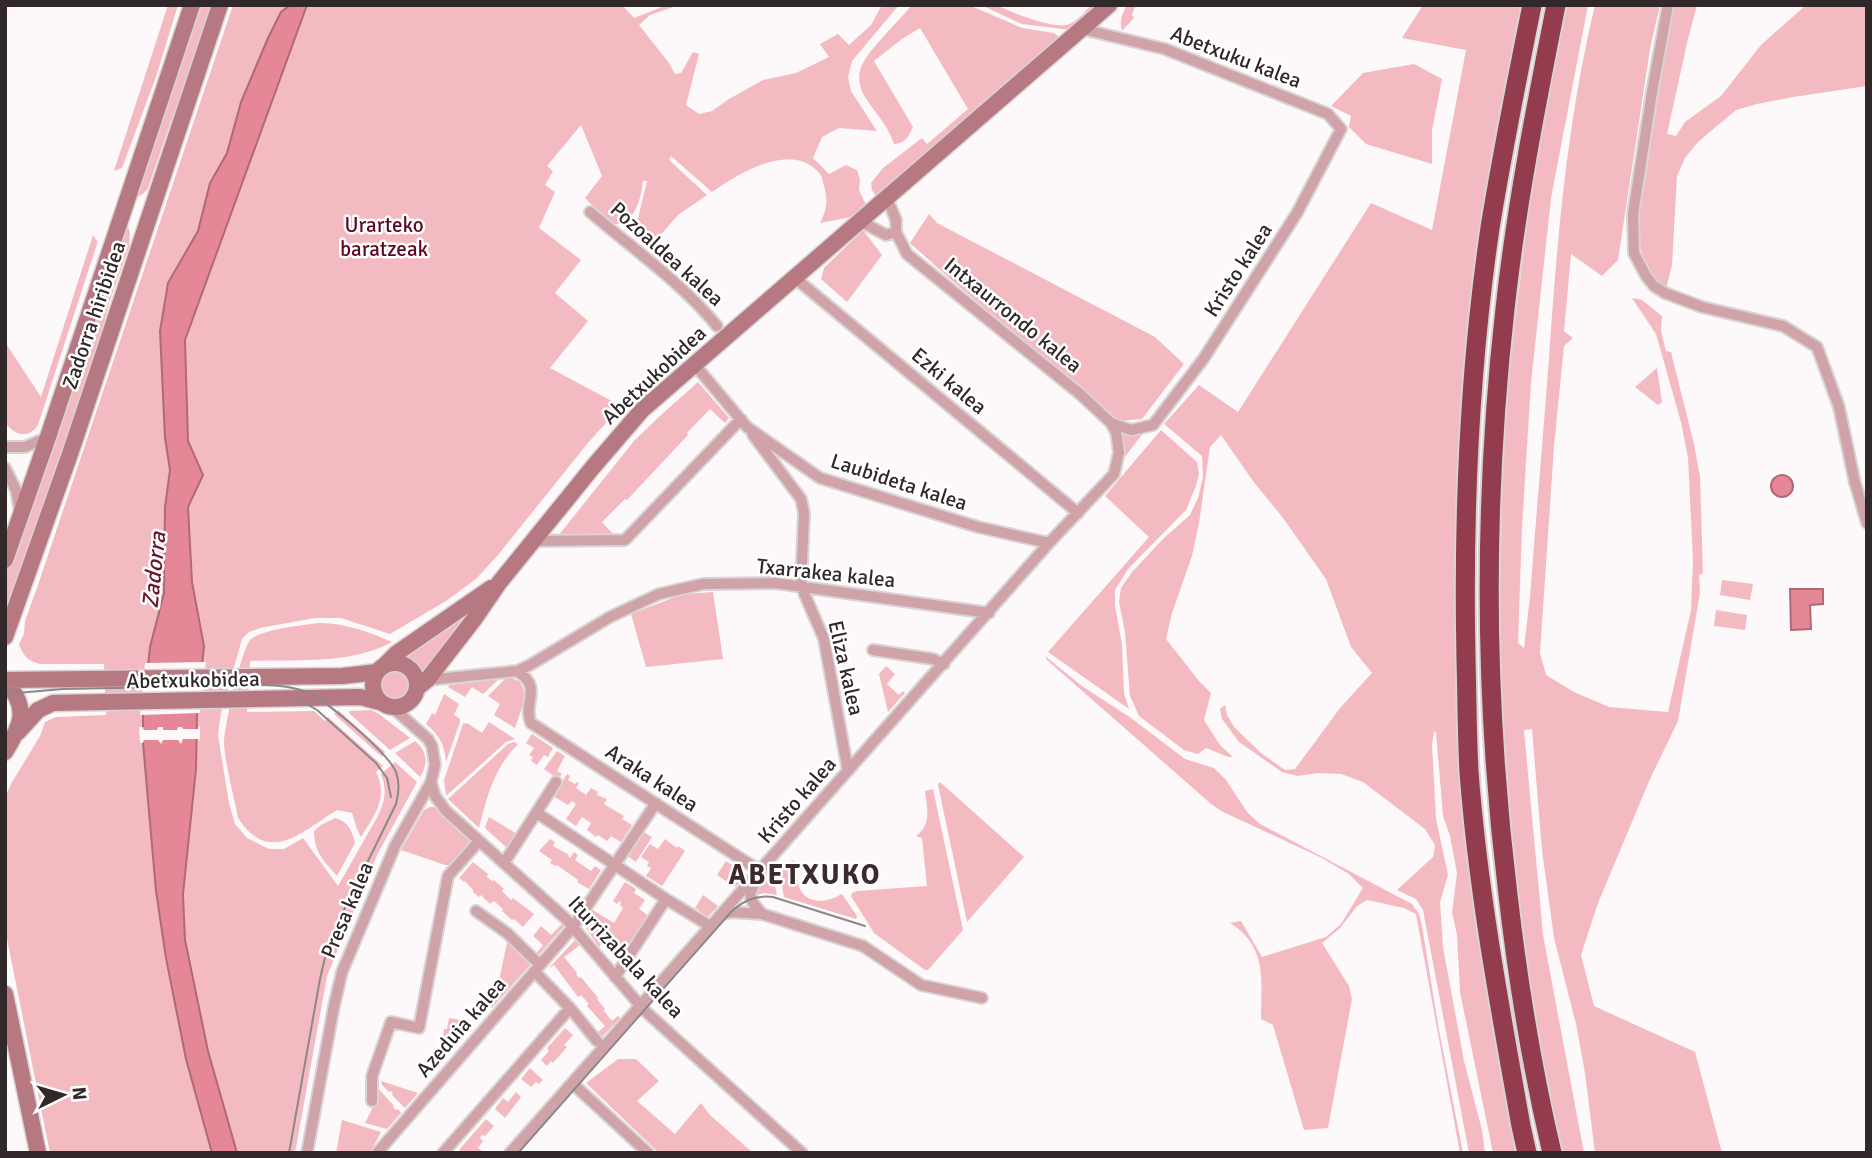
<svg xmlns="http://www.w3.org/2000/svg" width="1872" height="1158" font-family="Signika,sans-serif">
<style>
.green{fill:#f4bac2}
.water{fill:#e58796;stroke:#af6a75;stroke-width:2}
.pier{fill:#fdf8f9}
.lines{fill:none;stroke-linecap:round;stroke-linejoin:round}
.street-casing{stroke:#d8d3d4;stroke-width:14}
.secondary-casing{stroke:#d8d3d4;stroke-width:19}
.highway-casing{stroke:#d8d3d4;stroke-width:23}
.street{stroke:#cfa3a8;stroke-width:10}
.secondary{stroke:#b67881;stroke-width:16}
.highway{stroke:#923c4e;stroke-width:19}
.tram{stroke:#8e8788;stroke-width:2}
.labels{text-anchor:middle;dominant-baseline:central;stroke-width:5;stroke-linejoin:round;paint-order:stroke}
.street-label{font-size:21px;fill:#312829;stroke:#fff}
.park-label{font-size:21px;fill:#5e0723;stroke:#fff}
.water-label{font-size:23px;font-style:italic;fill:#68132b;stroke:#fff}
.district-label{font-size:28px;font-weight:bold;letter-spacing:2px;fill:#3c2a2d;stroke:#fff}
</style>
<rect width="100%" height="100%" fill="#fdf8f9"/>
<!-- green -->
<path class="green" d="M168,5h10l-22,72 -34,91 -8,3z
M198,5h17l-14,46 -30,70 -23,67 -4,5 -9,6z
M233,5h389l12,13 33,-13h12l-29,10 -11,10 30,38 6,11 6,-1 12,-21 6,2 -13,51 13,9 13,-3 17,-12 34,-19 33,-7 33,-16 -9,-13 18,-10 11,11 22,-20 11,-20h17l-47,56 -4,16 3,14 26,40 -38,-3 -17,9 -9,21 16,16 17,-9 11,5 3,10 -1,10 8,17 -11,9 -36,7c8,-17 8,-22 3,-41 -1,-6 -3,-9 -8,-13 -28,-26 -78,6 -103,23l-41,-36 -2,4 38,35 -29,20 -30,34 -14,-14 13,-54h-4c-2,19 -9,46 -32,43l-26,-26 17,-22 -21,-51 -34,41 6,5 -8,14 10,7 -16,36 42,32 -26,33 33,28 -38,47 71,38 -34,38 -89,111 -22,24 -30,22 -56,33 -49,-16h-26l-55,10 -11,4 -7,7 -21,74 -3,22 11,68 6,21 12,14 22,11h15l19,-11 35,48 41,-72c6,-14 8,-25 2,-40l14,-12 22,20 -40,73 -50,121 -32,177h-58l-29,-102 -23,-111 -2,-46 13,-125 1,-56 -54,1v29l13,148 10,67 18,92 28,103h-162l-45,-224v-132l6,-13 29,-48 5,-14 11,-5 50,-2 -2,-51h-64c-12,-3 -17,-8 -21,-20l5,-10 1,-13 13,-36z
M912,5h57l53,23 32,5 6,5 -183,160 -5,-8 -1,-7 12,-15 39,-30 5,6 41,-35 -48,-81 -18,11 -28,22 39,66c-5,10 -7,16 -19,17 -6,-19 -19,-31 -29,-47 -6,-10 -8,-21 -3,-32 8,-17 37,-44 50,-60z
M981,5c6,0 12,-1 17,1 16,7 55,24 72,18 8,-4 15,-12 21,-19h9l-29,25 -49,-6z
M1127,5h10l-3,4 -2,6 2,3 -12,13c-3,-11 0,-16 5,-26z
M1423,5h99l-59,390 -7,132 -1,119 6,119 13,136 21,140 23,112h-25l-33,-161 -3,-57 -5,-23 5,-39 -7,-37 -7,-20 -7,-84 -2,-1 -2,14 4,74 12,56 -8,27 3,45 21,114 18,69 3,23h-16l-46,-243 -7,-11 -19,-9 36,-33 2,-12 -10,-16 -62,-47 -22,-8 -23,-1 -20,3 -16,-4 -43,-30 -17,-23 -2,-10 5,-4 2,10 7,12 27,26 24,17 10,-1 45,-61 32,-35 -21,-26 -25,-68 -43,-61 -30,-37 -32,-46 -11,12 -11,76 -7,33 -20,57 -6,26 33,42 12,12 -7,27 16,25 13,12h-5l-22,-9 -8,6 -14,-4 -45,-34 -9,-20 -5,-64 -6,-30 2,-14 11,-16 32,-34 26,-23 8,-17 5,-21 -1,-21 -38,-32 35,-39 39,27 133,-209 61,27 34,-180 -64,-12z
M1566,5h22l-37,193 -20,185 -9,144 -4,116 6,5 6,-51c6,-79 13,-159 19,-239 8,-118 18,-237 46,-353h65l-10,44 -32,211 -16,16 -31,-22 -7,77 9,7 -9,8 -10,100 -14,207 6,22 28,17 35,15 59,5 23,-102 2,-50 -5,-102 -7,-36 -25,-88 -24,-36 10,2 20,16 -1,15 5,20 5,1 23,92 6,33 3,96 -4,2 1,18 -22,128 -28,58 -52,124 -17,52 13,51 101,46 27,101h-127l-10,-80 -9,-49 -22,-86 -12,-88 -10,-121 -8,1 19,205 41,218h-21l-28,-129 -13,-95 -16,-157 -7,-134 5,-223 26,-217 21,-121z
M1674,5h23l-9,34 -21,95 9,2 9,-14 36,-26 40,-51 45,-40h61v81l-74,11 -36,7 -21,6 -38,32 -13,16 -8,18 -5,89 -6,24c-12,-10 -22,-25 -25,-40 -6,-26 2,-55 6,-80 8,-55 17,-109 27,-164z
M1414,64l28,15 -10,51v34l-66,-20 -17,-17 2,-11 -20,-10 32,-33z
M929,214l8,9 218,114 29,27 -42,55 -23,2 -171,-144 -38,-34z
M127,224l3,9 -1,14 -20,56 -20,79 -84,242v-50z
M863,230l19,25 -35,47 -26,-23 3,-11z
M93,235l4,6v3l-59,181c-10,15 -23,10 -33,-2v-81l36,55z
M1657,368l5,34 -4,3 -23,-18z
M698,382l31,36 -4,5 -15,-14 -23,24 1,2 -61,65 -2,-1 -23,23 12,13 -41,3 -15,-2 76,-95 27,-26z
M1161,430l36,32 2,12 -3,12 -10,24 -58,59 -13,21v15l7,40 2,48 5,16 -81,-57 101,-115 -44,-41z
M1121,432h23l-20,26v-14z
M1722,580l31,4 -3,16 -30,-5z
M713,592l10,67 -77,8 -15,-53 52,-20z
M1716,610l31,5 -2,15 -31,-4z
M463,613l5,7 -45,52c-3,-1 -19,-12 -22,-16z
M320,623c25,0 49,9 72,19 -43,23 -94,17 -142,19l-3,51 67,-1 11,10 3,-4 55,49 -7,6c13,25 -2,44 -15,65l-4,-8 -5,-16 -15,-3c-36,22 -67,56 -99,8 -4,-22 -13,-54 -14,-75 0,-15 18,-97 27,-104 13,-10 52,-14 69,-16z
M1045,656l37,30 49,32 54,41 29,9 12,12 21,32 13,12 152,80 7,10 3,12 17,104 24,123h-3l-44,-239 -12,-6 -37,-8 -10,6 -17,22 -18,15 27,43 3,13 -24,129 -24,2 -31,-105 -12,-6c0,-39 7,-72 -31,-96l11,-2 21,36 64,-20 15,-13 22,-36 -14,-14 -27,-16 -101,-47 -11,-8 -163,-143z
M886,666l9,8 -8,10 12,11 4,-4 2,2 -17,19 -9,-38z
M379 685a15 15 0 1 1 30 0a15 15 0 1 1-30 0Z
M506,678h6l8,4 6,14 -11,32 -21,-13 6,-11 -12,-8z
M499,679l-16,15 -11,-7 -7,10 -17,-10 2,-2z
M444,694l15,10 -5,11 6,4v3l-14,40c-1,-17 -7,-27 -20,-38l6,-11 3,2z
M338,710l47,42 -3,5 -48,-43z
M371,710l8,4 31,24 -20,12 -41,-37v-2z
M489,722l26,17 -9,3 -60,54 -2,-16 19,-56 4,-1 15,10z
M532,734l21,14 -5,9 -4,-2 -7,10 -6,-4 2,-4 -4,-2 5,-7 -8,-5z
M415,741c13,10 13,24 5,36l-25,-24z
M514,742l4,2c-24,24 -31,52 -39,84l-31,-29 60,-55z
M557,751l8,5 -8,15 5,3 -4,5 -14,-10z
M567,774l3,2 -2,4 7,4 2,-2 2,1 -3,5 10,7 5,-7 7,4 -1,3 10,4 -3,5 20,12 -2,3 10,6 -11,17 -10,-6 -4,5 -9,-6 -2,2 -9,-7 4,-7 -9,-6 -6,9 -10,-7 10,-15 -4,-3 -4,4 -15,-9z
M940,782l84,75 -57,65 -29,-137z
M933,789l30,141 -35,40h-3l-51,-37 -23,-37 1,-3 5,-2 70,-5 -5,-48 -6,-2c16,-11 11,-29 9,-45z
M430,807h4l37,34v3l-16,21h-10l-44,-15 23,-40z
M489,817l30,18 -13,16 -1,-5 -19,-17 -1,-2z
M335,818c13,3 17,13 20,25l-18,33c-13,-15 -23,-24 -23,-45l7,-6z
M642,831l10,6 -16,25 -10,-7z
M550,839l5,3 -2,4 16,9 -1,1 2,2 4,-6 4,3 -3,5 16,11 4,-5 6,4 -12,19 -12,-7 1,-2 -21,-15 -2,1 -5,-3 2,-3 -13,-9z
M665,839l12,9 1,-2 7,5 -23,35 -16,-10 5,-8 -4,-2 2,-4 -8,-5 9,-13 8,5z
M792,860l7,3c-8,34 15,47 43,31l15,22 -1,3 -72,-22 -4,-23z
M726,861l21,14 -12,12 -18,-12z
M473,862l15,12 -1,3 5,4 2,-1 10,9 -2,2 9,9 2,-2 21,16 -11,13 -9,-8 -2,1 -10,-9 1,-2 -9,-8 -4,3 -9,-9 -2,2 -6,-5v-2l-8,-9 -1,1 -5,-4z
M767,873l6,5 4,17 -12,-2 -12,2 4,-12z
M625,882l11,7 -2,4 11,7 -6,9 11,8 -24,36 -6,-3 2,-3 -5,-4v-2l-10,-7 -8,13 -16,-23 8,-15 23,14 9,-15 -3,-3 1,-3 -2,-1 -2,3 -4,-3z
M703,895l15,11 -13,14 -8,-6 2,-4 -4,-2z
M563,923l2,2 -28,32 -2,-2 8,-10 -10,-9 8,-10 10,9z
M575,940l5,5 -16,12 13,16 -1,1 3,4 2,-1 17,21 -1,1 8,10 -1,2 8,10 6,-5 2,2 -20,21 -4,-5 9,-8 -18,-20 2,-2 -8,-9 -3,2 -24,-32 -5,3z
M507,942l25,21 -40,45 -1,-1 8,-26z
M449,1018l12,2 -5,22 -10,11 -3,-1v-4h-1l1,-8 7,1v-4l-7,-1 1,-7h3z
M565,1028l8,7 -9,10 3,2 -14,16 -2,-2 -4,5 -6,-6 8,-9 -2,-3z
M618,1059h18l23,22 -22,20 38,33 26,-31 9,12 43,38h-94l-73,-70z
M530,1068l13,12 -4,4 -3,-2 -5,5 -10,-8z
M381,1081l37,12 -13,15 -13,-13 1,-1 -2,-3 -2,1 -7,-7z
M378,1088l16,18 -1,1 3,3 2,-1 3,4 -14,16 -22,-6 12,-24z
M516,1092l5,5 -16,21 -10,-9 8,-11 5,4z
M486,1119l8,7 -9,10 -3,-1 -2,3 3,3 -5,7 4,3 -2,2h-18l-3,-3z
M342,1120l39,12 -11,21h-34z"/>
<!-- water -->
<path class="water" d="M290,5h17l-122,335 3,101 15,34 -15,32 4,75 12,64 -7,67 -1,56 -13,125 2,46 23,111 29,102h-25l-26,-94 -20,-101 -10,-67 -13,-148v-29l7,-67 14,-54 1,-86 5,-37 -5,-32 -5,-107 8,-48 30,-52 12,-48 17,-30 14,-51 27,-64 13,-26z
M1771 486a11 11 0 1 1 22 0a11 11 0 1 1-22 0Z
M1790,589h33v15l-13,1 1,24 -20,1z"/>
<!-- pier -->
<path class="pier" d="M206,662l-6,51 -60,2 5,-52z
M199,726h1v15l-2,-2h-15l-2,5 -3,-4h-15l-2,4 -3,-4h-14l-1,3h-3l-1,-16h4l1,3h13l1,-3h5v3h14l1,-3h4l1,2h15z"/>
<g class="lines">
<!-- street casing -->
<g class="street-casing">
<path id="street" d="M1668,5l-16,87 -19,122 1,39 12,23 8,10 11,7 37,14 81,19 34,21 22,60 16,76 12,40
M1082,29l83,20 163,65 13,15 -44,84 -93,145 -51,67 -22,5 -20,-7
M590,212c43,37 91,70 127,114
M860,221l26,14 10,-3
M795,278l283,235
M695,365l52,62 73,51 158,49 71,16
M753,435l48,64 3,14 -3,73 23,53 24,132
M5,447h20l23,-10
M5,468l11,22 4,22
M534,541l91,-1 116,-121
M873,650l60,9 11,5
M517,671c27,17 5,32 14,52l229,148 -10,23 3,9 9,11
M427,680l90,-9 13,-6 80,-48 49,-23 44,-10 72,-1 214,30
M431,782l4,14 11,15 120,108 78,91 158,143
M537,813l129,86 44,27
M504,863l52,-81
M476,911l31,22 33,32
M720,915l11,-3 31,2 101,32 58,39 61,13
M535,972l35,36 27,33
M615,977l51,-78
M572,1083l76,70
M372,1101v-25l19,-54 28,6 29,-152 31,-35
M307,1153l27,-147 8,-34 53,-126 36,-64 4,-17 -3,-19 -4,-7 -36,-32
M377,1153l196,-226 83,-124
M443,1153l127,-145
M510,1153l539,-610 65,-69 5,-22 -3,-20 -5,-9 -31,-29 -173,-140 -11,-22v-12l-9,-22"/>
</g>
<!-- secondary casing -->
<g class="secondary-casing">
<path id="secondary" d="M5,560l43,-123 144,-432
M5,637l65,-183 150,-449
M373 685a22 22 0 1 1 44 0a22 22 0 1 1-44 0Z
M385,665l12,-12 94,-65
M5,680l338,-4 34,-4
M5,682c25,25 16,44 0,70
M417,688l10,-8 48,-62 24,-35 94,-116 49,-57 467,-405
M18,732l20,-22 15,-7 307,-6 20,5
M5,994l33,159"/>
</g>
<!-- highway casing -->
<g class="highway-casing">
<path id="highway" d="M1527,1153l-6,-27c-21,-118 -43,-235 -52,-354 -2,-38 -2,-76 -3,-113 -3,-144 3,-288 24,-431 12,-74 27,-149 42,-223
M1552,1153c-20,-85 -34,-171 -44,-258 -24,-195 -25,-391 -3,-586 11,-102 31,-203 51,-304"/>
</g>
<!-- street -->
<use href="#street" class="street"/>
<!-- secondary -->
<use href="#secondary" class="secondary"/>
<!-- highway -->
<use href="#highway" class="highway"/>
<!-- tram -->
<path class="tram" d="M5,694l58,-5 201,-4c15,0 29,2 43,7 20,9 81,61 89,80 4,11 3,21 0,32l-56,114 -13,31 -7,30 -31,174
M295,697l22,13 59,53 11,15 4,19
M518,1153l213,-241c13,-12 25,-17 42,-15l92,29"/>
</g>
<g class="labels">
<!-- street labels -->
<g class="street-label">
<text transform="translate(1236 57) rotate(21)">Abetxuku kalea</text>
<text transform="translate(667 254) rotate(42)">Pozoaldea kalea</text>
<text transform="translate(1238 270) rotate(-57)">Kristo kalea</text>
<text transform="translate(94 315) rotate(-71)">Zadorra hiribidea</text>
<text transform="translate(1013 315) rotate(39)">Intxaurrondo kalea</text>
<text transform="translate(654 375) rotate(-43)">Abetxukobidea</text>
<text transform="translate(949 381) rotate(40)">Ezki kalea</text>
<text transform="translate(899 482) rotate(18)">Laubideta kalea</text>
<text transform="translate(826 573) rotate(6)">Txarrakea kalea</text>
<text transform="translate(846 668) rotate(77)">Eliza kalea</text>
<text transform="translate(193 680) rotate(-1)">Abetxukobidea</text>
<text transform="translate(652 778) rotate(33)">Araka kalea</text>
<text transform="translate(797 800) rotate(-49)">Kristo kalea</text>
<text transform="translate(347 910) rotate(-67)">Presa kalea</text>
<text transform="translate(626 957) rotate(47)">Iturrizabala kalea</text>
<text transform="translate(461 1027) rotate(-49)">Azeduia kalea</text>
</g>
<!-- park labels -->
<g class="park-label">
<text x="384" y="225">Urarteko<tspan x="384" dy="24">baratzeak</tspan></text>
</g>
<!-- water labels -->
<g class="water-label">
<text transform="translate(154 570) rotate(-84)">Zadorra</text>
</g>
<!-- district labels -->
<g class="district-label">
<text x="805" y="875">ABETXUKO</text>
</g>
</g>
<!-- border -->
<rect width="1872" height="1158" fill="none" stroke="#312829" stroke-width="14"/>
<!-- north arrow -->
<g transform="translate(63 1095) rotate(85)" stroke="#ffffff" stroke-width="5" paint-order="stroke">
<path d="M0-5L12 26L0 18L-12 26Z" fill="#312829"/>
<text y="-10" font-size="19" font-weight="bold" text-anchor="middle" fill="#312829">N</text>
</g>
</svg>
